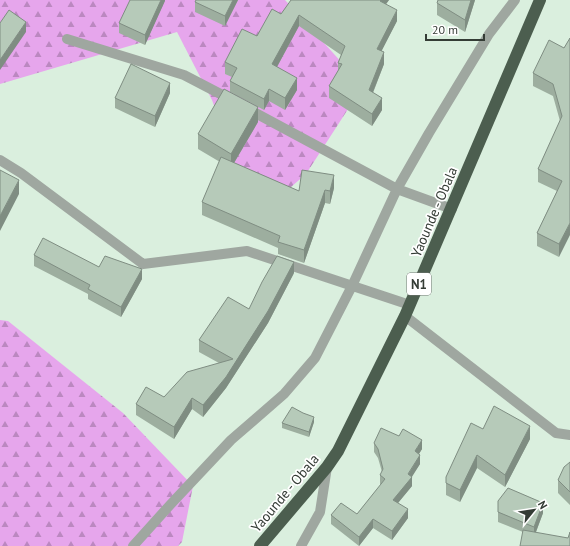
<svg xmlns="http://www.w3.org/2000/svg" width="570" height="546" font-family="'PT Sans',sans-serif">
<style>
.forest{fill:url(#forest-firs)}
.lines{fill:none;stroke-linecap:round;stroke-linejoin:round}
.street{stroke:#9fa7a0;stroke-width:10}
.highway{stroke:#4c5e4f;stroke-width:12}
.wall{fill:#9dae9f}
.shaded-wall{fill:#7f8d82}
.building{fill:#b6cab9;stroke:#7f8d82}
.labels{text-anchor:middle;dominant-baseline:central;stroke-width:3.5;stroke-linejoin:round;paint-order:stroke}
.shield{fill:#fff;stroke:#717672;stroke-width:1}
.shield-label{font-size:13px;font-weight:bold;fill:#343c35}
.street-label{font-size:14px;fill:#343c35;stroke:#fff}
</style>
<defs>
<pattern id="forest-firs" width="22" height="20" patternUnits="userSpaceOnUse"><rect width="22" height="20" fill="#e6a6ec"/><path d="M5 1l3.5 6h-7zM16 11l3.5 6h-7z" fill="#bb88c0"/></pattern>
</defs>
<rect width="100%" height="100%" fill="#daefde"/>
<!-- forest -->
<path class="forest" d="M0,0h285l78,86 -57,88 -52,45 -42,-119 -35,-68 -177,52z
M0,320l8,1 115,92 70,73 -11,56 -4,4h-178z"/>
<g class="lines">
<!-- street -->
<path class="street" d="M67,39l117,36 48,25
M246,108l151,81 55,20
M0,160l21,13 122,91 104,-13 163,54
M405,316l151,117 14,2
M133,546l37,-41 61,-65 53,-46 31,-36 37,-72 45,-97 32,-56 60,-99 26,-34
M301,546l19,-34 7,-45"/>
<!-- highway -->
<path class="highway" d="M260,546l67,-79 11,-16 67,-135 135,-316"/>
</g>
<!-- wall -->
<path class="wall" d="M165,0l-20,45 -26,-12v-10z
M196,0h42l-13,26 -30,-14v-10z
M291,0h98l-3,4 11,17 -16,30 3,13 -11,29 9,17 -10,16 -43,-28v-12l9,-15v-8l3,-8 -42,-29 -22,41 20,23 -12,20 -16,-9 -5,9 -34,-18v-11l2,-4 -7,-3v-12l56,-48z
M475,0l-10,32 -28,-17v-12z
M570,38l-11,219 -22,-11v-13l20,-42 -19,-9v-13l22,-48 -7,-25 -20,-10v-13l31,-25z
M170,93l-15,34 -40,-19v-10z
M258,122l-24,41 65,28 35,-3 -4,16 -5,-1 -21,60 -26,-9v-6l-76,-33v-13l18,-40 -22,-13v-15z
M34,255l65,12 43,12 -21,38 -33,-18v-5l-54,-28z
M294,273l-26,50 -42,65 -23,29 -11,-8 -18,30 -38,-24v-11l28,-7 55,-34 -20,-11v-12l50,-31z
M314,422l-5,15 -27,-9v-5z
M483,429l47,10 -25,48 -28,-19 -17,34 -14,-7v-18z
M374,443l48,6 -3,5 1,10 -9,13 1,9 -14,17 10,15 -16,22 -19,-12 -14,18 -28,-22v-9l26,-1 24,-29 -1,-1v-9l2,-3 -4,-14 -4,-6z
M570,462v43l-12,-12v-13z
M498,512l45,1 -7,19 34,14 -47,-14 -25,-10z"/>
<!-- shaded-wall -->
<path class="shaded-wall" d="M161,0h4v1l-20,44v-10z
M233,0h5l-13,26v-10z
M381,0h8l-9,12v-11z
M471,0h4l-10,32v-12z
M397,10v11l-20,39v-11z
M299,15v11l-27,50v-12z
M26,22v10l-26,38v-10z
M384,52v12l-15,38v-12z
M297,78v12l-12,20v-12z
M170,83v10l-15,34v-11z
M269,89v12l-5,9v-11z
M382,98v12l-10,16v-12z
M258,107v15l-27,46v-14z
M334,175v13l-4,16v-13z
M19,180v14l-19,37v-15z
M325,190v13l-21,60v-13z
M570,223v12l-11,22v-13z
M294,262v11l-26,50 -42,65 -23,29v-12l23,-28z
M142,269v10l-21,38v-10z
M192,398v11l-18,30v-12z
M314,417v5l-5,15v-5z
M530,426v13l-25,48v-12z
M422,440v9l-7,11v-9z
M420,455v9l-10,16 2,-3v9l-19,23v-9z
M477,455v13l-17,34v-12z
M543,503v10l-9,24v-10z
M408,509v9l-16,22v-9z
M373,519v9l-14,18v-9z"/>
<!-- building -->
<path class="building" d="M130,0h31l-16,35 -26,-12z
M196,0h37l-8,16 -30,-14z
M291,0h90l-1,1 17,9 -20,39 7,3 -15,38 13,8 -10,16 -43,-28 13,-22 -4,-1 7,-17 -46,-31 -27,49 25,14 -12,20 -16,-9 -5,10 -34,-18 7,-13 -12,-6 17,-33 15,7 15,-27 9,5z
M438,0h33l-6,20 -28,-17z
M9,10l17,12 -26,38v-37z
M570,38v185l-11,21 -22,-11 25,-52 -24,-12 24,-53 -9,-32 -20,-11 16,-33 15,8z
M131,64l39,19 -15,33 -40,-18z
M224,89l34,18 -27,47 -33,-20z
M221,157l78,34 3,-21 32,5 -4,16 -5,-1 -21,60 -26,-8 2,-6 -78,-34z
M0,170l19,10 -19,36z
M43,238l56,29 6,-11 37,13 -21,38 -33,-18 2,-4 -56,-30z
M277,256l17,6 -26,49 -42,66 -23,28 -11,-7 -18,29 -38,-23 10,-17 18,10 23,-25 46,-13 -34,-19 29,-43 21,12 13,-27z
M494,406l36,20 -25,49 -28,-20 -17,35 -14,-7v-6l25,-54 12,6z
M292,407l11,6 11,4 -5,15 -27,-9z
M381,428l18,8 4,-7 19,11 -7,11 5,4 -12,19 4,3 -19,23 15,9 -16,22 -19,-12 -14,18 -28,-22 10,-12 16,11 28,-35 -5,-4 3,-6 -5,-20 -4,-6z
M570,462v30l-12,-12 6,-13z
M508,488l35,15 -9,24 -36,-15v-11z
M523,530l45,8 2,-6v14h-50z"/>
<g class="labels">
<!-- shield labels -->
<rect class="shield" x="407" y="273" width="24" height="22" rx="3"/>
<g class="shield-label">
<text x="419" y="284">N1</text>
</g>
<!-- street labels -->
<g class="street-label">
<text transform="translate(434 212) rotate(-67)">Yaounde - Obala</text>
<text transform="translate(285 493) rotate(-50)">Yaounde - Obala</text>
</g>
</g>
<!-- north arrow -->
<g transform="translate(534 510) rotate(60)" stroke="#ffffff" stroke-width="3" paint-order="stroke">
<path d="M0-3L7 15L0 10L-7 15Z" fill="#343c35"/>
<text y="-6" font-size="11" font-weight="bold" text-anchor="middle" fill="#343c35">N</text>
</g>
<!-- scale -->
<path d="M426 34v6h58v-6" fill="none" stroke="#343c35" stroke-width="2"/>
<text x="432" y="34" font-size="12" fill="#343c35" stroke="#ffffff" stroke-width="3" paint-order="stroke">20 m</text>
</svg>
